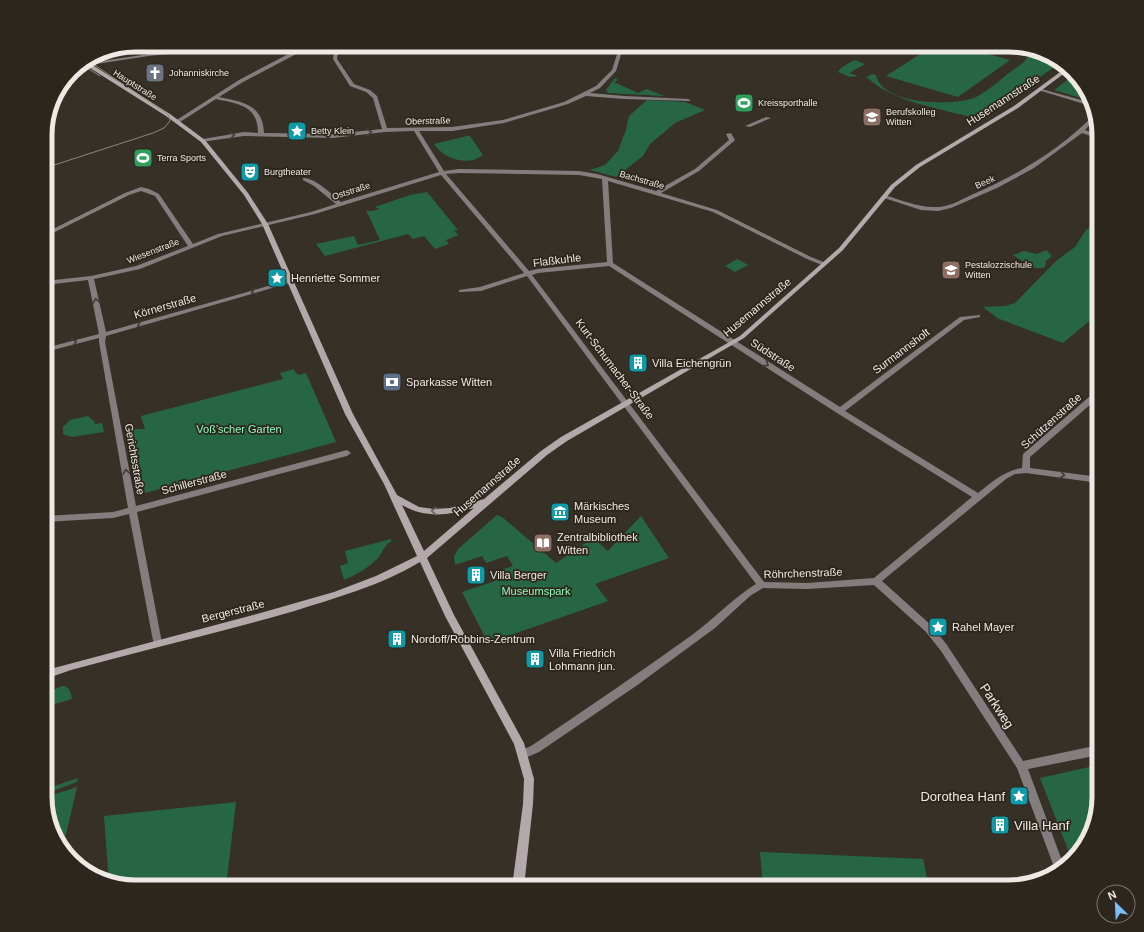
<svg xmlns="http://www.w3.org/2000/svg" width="1144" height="932" font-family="Arial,sans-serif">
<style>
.green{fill:#276644}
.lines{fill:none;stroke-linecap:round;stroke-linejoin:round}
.street{fill:#847d7e;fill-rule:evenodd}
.secondary{fill:#b3a9aa;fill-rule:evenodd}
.tram{stroke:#8c867f;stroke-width:1}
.oneway{stroke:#433c35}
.oneway2{stroke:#69615c}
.labels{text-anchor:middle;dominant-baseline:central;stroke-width:3.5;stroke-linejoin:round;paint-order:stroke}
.far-poi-label{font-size:9px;fill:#eee9e4;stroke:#2d261d;text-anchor:start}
.far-street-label{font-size:9px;fill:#eee9e4;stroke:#2d261d}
.street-label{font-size:11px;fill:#eee9e4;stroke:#2d261d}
.poi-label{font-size:11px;fill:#eee9e4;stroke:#2d261d;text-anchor:start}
.park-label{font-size:11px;fill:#8dfebc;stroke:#2d261d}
.near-street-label{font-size:13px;fill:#eee9e4;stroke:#2d261d}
.near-poi-label{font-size:13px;fill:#eee9e4;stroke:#2d261d;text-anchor:end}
.rim{fill:none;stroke:#eee9e4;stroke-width:5}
</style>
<rect width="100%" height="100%" fill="#373027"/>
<!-- green -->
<path class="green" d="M135,45h35l-5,5 -40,5 2,-8z
M934,45h21l55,15 -52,37 -72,-21z
M966,45h42l-11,8z
M1021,47l8,2 11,10 17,6 -59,42 -19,12c-33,-9 -87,-17 -111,-41h-3l7,-4 4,1c5,30 78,32 100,22 10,-5 22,-15 28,-20 8,-7 17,-11 23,-19l-1,-5z
M854,60l11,4 -16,9 9,3 -8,1 -12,-5 3,-4z
M1074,75l16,20 1,6 -37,-11z
M615,78l3,2 -4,2 24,11 9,-4 17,7 -56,-3 -2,-3z
M647,100l38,2 20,8 -30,13 -25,21 -7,12 -27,21 -26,-7 15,-5 13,-14 8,-21 3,-14z
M467,136h3l13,19c-15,12 -39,4 -49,-11z
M427,192l31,38 -4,1 5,4 -13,5 3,4 -14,5 -11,-13 -11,3 -5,-5 -83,22 -9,-12 38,-8 4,9 22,-5 -14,-30c3,2 9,1 13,-1l-4,-2 35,-12z
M1099,223v90l-36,30 -66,-25 -14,-11 22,-1 10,-3 41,-42 19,-14 11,-17z
M1046,250l6,6 -6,5 -1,6c-11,5 -22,-6 -32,-12l11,-4 13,3z
M737,259l11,6 -13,7 -10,-6z
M294,369l1,3 4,3 7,-2 30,69 -191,51 -13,-64h13l-4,-13 142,-37 -3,-6z
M88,416l6,5 1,3 7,-1 2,9 -32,5 -9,-3v-7l7,-7z
M497,515l5,2 54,46 37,-25 15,13 33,-35 28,42 -74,26 13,17 -120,42 -26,-51 33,-11 -4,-8 22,-7 -6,-10 -21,7 -4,-7 -27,9 -1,-8 4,-8z
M391,539v3c-6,1 -9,12 -14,17 -9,9 -21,16 -33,21l-4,-14 8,-3 -3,-12z
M62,686c8,0 9,7 10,13l-27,8v-13z
M1099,762v35l-5,29 -17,30 -5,4 -32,-82 54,-12z
M50,775l1,12 27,-9 -1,4 -32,12v-18z
M77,787l-11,48 -10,4 -2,-3 -5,-40z
M236,802l-10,85h-91l-26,-4 -5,-67z
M760,852l163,7 6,28h-166z"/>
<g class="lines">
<!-- street -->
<path class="street" d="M234,45h15l-2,1 -98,10 -73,11 5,-3 68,-10z
M300,45h4l-2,6 -59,31 -24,15c23,5 44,7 45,36l69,1 49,-5 -9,-31 -7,-6 -16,-6 -17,-27 2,-14h4l-2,14 17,25 16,6 7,6 10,32 65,-1 51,-7 61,-18 32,-16 16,-16 8,-25h4l-8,26 -16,17 -10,5 34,3 64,3 2,1v1l-66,-2 -38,-3 -18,8 -64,19 -52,8h-33l25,40 15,-2 120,2 18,3 59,17 39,-22 34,-29 -3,-6 5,-1 4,7 -1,1 -35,30 -38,22 56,17 94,47 15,6v2h-4l-15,-6 -94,-47 -105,-31 5,82 227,144 120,-90 20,-2v2l-16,3 -119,91 133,82c14,-11 26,-22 44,-25l1,-14 73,-63h3v6l-69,60v11l69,9v6l-73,-10 -11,1 -9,5 -124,102 50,45 15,19 76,116 76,-16v10l-71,14 36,97 -8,6 -39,-104 -76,-117 -15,-19 -52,-47 -67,4 -44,-1 -13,8 -35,32 -79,58 -97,66 -16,7 -4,-2 -1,-3 1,-3 12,-5c54,-36 108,-73 161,-111 22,-16 41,-37 64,-51l-229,-308 -46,15 -22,1v-2l21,-3 44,-14 -83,-98 -126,39 -93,22 -82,33 -46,10 12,53 183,-52h4l1,1 -1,1 -187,54 -1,6 31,164 211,-56 4,3 -4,3 -210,56 25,131 -2,3 -3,1 -3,-1 -25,-132 -16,4 -68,4v-6l68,-4 15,-4 -29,-166v-4l-54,14v-4l54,-14 -11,-54 -43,5v-4l46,-5 45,-10 52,-20 -33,-50 -14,-5 -12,4 -84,42v-4l80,-40 16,-6 8,2 10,5 34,50 25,-10 93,-22 25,-8 -22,-18 -11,-6v-2c11,-1 30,17 38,24l98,-30 -25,-41 -29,1 -52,6 -89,-2 -43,6v-2l2,-1 41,-7 14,1c0,-28 -20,-29 -42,-34l-36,23 -5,-1 64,-41 59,-31zM459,173l120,2 23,4 5,83 -70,7 -8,2 -83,-97zM609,266l228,147 135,84 -98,81 -67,5 -43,-1 -232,-307 6,-2z
M514,45h9l-13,3 -2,-1z
M729,45h5l7,3 14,-3h8l-23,6z
M1038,88l47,13 7,4 1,3 -12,-5 -43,-13z
M1093,116h2v3l-10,11 14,5v4l-17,-6 -48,35 -37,20 -46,20 -13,3 -17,-1 -40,-13 3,-2c18,5 35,13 53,12 11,0 22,-6 32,-11 45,-19 89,-45 124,-80z
M766,117l5,1 -21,9 -5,-1z"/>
<!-- secondary -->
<path class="secondary" d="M86,61l84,53 35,26 43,53 20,31 85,190 44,81 22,12 15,2 16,-1 34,-9 57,-48 20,-14 179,-101 99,-88 52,-63 25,-20 98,-59 53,-39 3,2 -52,39 -98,59 -25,20 -52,63 -99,88 -177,103 -20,14 -120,103 27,57 70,128 10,36 -1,25 -9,83h-12l11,-83 1,-25 -10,-35 -69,-128 -25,-54c-40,24 -85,36 -129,50 -73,21 -147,38 -220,58l-26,9v-8l9,-3 203,-54 77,-22 42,-16 41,-20 -33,-72 -39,-70 -83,-190 -18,-29 -43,-53 -35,-26 -84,-53zM402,505c24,14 47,10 72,3l-50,43z"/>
<!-- tram -->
<path class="tram" d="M81,64l19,12
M45,168l108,-35 11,-5 6,-7 -1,-5 -4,-4 -78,-52"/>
</g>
<!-- one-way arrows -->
<defs><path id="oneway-chevron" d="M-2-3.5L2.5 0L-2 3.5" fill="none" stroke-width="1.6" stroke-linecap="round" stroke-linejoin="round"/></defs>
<g class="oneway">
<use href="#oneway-chevron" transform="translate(369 132) rotate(-6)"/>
<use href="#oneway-chevron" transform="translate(232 135) rotate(-7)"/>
<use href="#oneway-chevron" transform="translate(254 292) rotate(164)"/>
<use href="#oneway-chevron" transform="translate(96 301) rotate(-101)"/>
<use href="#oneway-chevron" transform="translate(140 325) rotate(164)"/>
<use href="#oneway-chevron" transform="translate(74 342) rotate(-14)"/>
<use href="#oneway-chevron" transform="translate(766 364) rotate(33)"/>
<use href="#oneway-chevron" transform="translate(126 472) rotate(-100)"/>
<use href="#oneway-chevron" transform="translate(1062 475) rotate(7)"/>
</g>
<use class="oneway2" href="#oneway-chevron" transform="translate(434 511) rotate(-175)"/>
<!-- icons -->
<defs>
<g id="church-square" transform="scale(1)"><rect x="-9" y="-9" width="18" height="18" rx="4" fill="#6b7280" stroke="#2d261d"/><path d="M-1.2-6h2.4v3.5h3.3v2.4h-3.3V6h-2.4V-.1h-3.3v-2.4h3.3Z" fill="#fff"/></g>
<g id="stadium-square" transform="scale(1)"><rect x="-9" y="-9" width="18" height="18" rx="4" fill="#2e9e5b" stroke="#2d261d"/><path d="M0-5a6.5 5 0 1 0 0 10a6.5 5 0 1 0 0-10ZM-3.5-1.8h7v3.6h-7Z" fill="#fff"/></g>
<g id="school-square" transform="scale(1)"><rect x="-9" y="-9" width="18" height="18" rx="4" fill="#8d6e63" stroke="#2d261d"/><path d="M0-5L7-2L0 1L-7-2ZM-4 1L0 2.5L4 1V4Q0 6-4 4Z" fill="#fff"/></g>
<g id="sight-square" transform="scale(1)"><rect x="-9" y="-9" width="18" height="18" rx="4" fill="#0f9aa8" stroke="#2d261d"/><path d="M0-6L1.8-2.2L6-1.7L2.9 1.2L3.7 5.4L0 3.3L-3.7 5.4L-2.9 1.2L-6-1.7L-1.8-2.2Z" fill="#fff"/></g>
<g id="theatre-square" transform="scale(1)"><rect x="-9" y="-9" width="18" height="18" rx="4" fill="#0f9aa8" stroke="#2d261d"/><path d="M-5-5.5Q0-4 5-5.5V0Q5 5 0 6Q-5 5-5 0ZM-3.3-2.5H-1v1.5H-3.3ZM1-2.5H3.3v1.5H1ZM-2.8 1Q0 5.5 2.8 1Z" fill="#fff"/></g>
<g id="building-square" transform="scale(1)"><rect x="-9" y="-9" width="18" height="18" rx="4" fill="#0f9aa8" stroke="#2d261d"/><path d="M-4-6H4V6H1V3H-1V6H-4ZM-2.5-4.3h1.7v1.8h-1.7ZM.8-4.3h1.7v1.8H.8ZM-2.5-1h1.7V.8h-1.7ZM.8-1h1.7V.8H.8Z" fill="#fff"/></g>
<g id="bank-square" transform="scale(1)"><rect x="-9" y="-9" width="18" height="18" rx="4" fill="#5c6f8a" stroke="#2d261d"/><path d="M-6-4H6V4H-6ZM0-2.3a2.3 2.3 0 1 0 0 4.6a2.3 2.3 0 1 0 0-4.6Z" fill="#fff"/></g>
<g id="museum-square" transform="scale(1)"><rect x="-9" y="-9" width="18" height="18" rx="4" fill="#0f9aa8" stroke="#2d261d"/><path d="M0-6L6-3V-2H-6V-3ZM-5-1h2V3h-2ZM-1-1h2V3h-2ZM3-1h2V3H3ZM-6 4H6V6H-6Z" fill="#fff"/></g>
<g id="library-square" transform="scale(1)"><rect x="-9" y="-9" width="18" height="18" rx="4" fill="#8d6e63" stroke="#2d261d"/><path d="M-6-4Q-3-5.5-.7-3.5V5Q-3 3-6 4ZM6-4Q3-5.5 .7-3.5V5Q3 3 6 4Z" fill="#fff"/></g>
</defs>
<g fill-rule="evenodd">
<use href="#church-square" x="155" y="73"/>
<use href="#stadium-square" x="744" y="103"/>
<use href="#school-square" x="872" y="117"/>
<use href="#sight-square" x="297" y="131"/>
<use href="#stadium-square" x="143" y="158"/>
<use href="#theatre-square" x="250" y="172"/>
<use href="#school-square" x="951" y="270"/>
<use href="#sight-square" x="277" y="278"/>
<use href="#building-square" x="638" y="363"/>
<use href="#bank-square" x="392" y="382"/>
<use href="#museum-square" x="560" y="512"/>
<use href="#library-square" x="543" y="543"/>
<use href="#building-square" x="476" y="575"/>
<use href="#sight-square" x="938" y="627"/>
<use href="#building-square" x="397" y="639"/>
<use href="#building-square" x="535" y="659"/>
<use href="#sight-square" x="1019" y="796"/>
<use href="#building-square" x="1000" y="825"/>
</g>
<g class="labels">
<!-- far-poi labels -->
<g class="far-poi-label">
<text x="169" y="73">Johanniskirche</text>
<text x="758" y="103">Kreissporthalle</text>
<text x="886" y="112">Berufskolleg<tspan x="886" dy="10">Witten</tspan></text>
<text x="311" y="131">Betty Klein</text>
<text x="157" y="158">Terra Sports</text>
<text x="264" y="172">Burgtheater</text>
<text x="965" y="265">Pestalozzischule<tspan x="965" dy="10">Witten</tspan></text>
</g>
<!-- far-street labels -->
<g class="far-street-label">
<text transform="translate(135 85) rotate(32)">Hauptstraße</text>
<text transform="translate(428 121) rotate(-2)">Oberstraße</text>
<text transform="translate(642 180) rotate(16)">Bachstraße</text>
<text transform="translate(985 182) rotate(-24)">Beek</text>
<text transform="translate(351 191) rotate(-18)">Oststraße</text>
<text transform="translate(153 251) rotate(-21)">Wiesenstraße</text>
</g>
<!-- street labels -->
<g class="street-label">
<text transform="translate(1003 100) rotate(-33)">Husemannstraße</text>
<text transform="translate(557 260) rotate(-7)">Flaßkuhle</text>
<text transform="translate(165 306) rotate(-16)">Körnerstraße</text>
<text transform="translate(757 307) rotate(-40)">Husemannstraße</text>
<text transform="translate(901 351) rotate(-37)">Surmannsholt</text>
<text transform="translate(773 355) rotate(33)">Südstraße</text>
<text transform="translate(615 369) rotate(53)">Kurt-Schumacher-Straße</text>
<text transform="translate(1051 421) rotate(-42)">Schützenstraße</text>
<text transform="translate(135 459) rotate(80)">Gerichtsstraße</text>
<text transform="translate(194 482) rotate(-15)">Schillerstraße</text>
<text transform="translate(487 486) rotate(-41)">Husemannstraße</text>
<text transform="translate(803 573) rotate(-2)">Röhrchenstraße</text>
<text transform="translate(233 611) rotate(-14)">Bergerstraße</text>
</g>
<!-- poi labels -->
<g class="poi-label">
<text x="291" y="278">Henriette Sommer</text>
<text x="652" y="363">Villa Eichengrün</text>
<text x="406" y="382">Sparkasse Witten</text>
<text x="574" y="506">Märkisches<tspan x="574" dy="13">Museum</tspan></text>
<text x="557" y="537">Zentralbibliothek<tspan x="557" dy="13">Witten</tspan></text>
<text x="490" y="575">Villa Berger</text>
<text x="952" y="627">Rahel Mayer</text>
<text x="411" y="639">Nordoff/Robbins-Zentrum</text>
<text x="549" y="653">Villa Friedrich<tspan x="549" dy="13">Lohmann jun.</tspan></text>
</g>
<!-- park labels -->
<g class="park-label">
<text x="239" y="429">Voß’scher Garten</text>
<text x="536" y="591">Museumspark</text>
</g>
<!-- near-street labels -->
<g class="near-street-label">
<text transform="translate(997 706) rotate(57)">Parkweg</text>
</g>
<!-- near-poi labels -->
<g class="near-poi-label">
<text x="1005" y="796">Dorothea Hanf</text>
<text x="1014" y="825" text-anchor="start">Villa Hanf</text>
</g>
</g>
<!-- crop -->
<path d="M0 0H1144V932H0ZM135 52H1009A83 83 0 0 1 1092 135V797A83 83 0 0 1 1009 880H135A83 83 0 0 1 52 797V135A83 83 0 0 1 135 52Z" fill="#2d261d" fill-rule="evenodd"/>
<path class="rim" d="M135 52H1009A83 83 0 0 1 1092 135V797A83 83 0 0 1 1009 880H135A83 83 0 0 1 52 797V135A83 83 0 0 1 135 52Z"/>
<!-- north arrow -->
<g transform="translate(1116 904) rotate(336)"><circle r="19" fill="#2d261d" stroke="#7a746d"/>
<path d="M0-3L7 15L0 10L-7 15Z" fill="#7dbef9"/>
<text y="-6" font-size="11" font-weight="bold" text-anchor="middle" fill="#eee9e4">N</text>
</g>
</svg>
